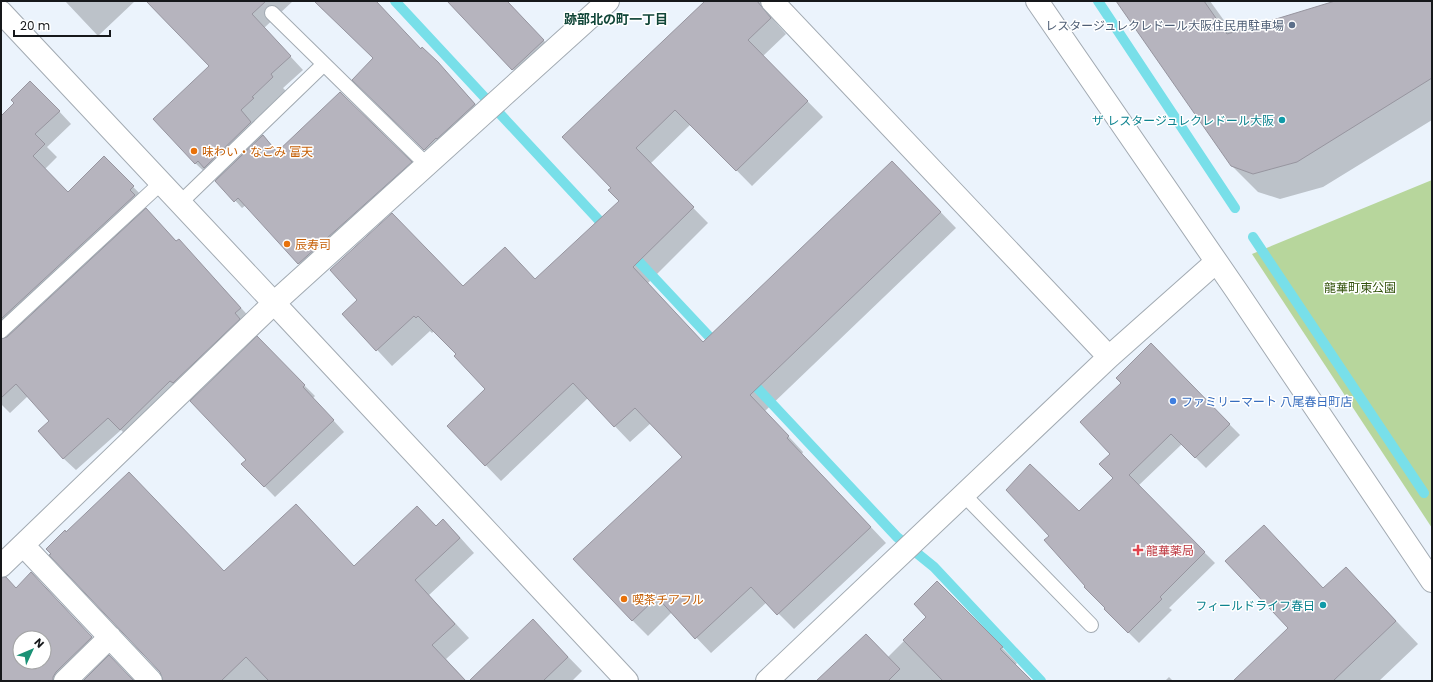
<svg xmlns="http://www.w3.org/2000/svg" width="1433" height="682" font-family="Poppins,'Noto Sans JP',sans-serif">
<style>
.green{fill:#b7d69c}
.shadow{fill:#0003;fill-rule:evenodd}
.lines{fill:none;stroke-linecap:round;stroke-linejoin:round}
.stream{stroke:#78dfe9;stroke-width:10}
.building{fill:#b6b4be;stroke:#97959f;fill-rule:evenodd}
.lane-casing{stroke:#a2aab2;stroke-width:16}
.street-casing{stroke:#a2aab2;stroke-width:24}
.secondary-casing{stroke:#a2aab2;stroke-width:24}
.lane{stroke:#fff;stroke-width:14}
.street{stroke:#fff;stroke-width:22}
.secondary{stroke:#fff;stroke-width:22}
.service-dot{fill:#5c6f8a;stroke:#fff;stroke-width:1.5}
.culture-dot{fill:#0f9aa8;stroke:#fff;stroke-width:1.5}
.food-dot{fill:#e8710a;stroke:#fff;stroke-width:1.5}
.shop-dot{fill:#3f7fe0;stroke:#fff;stroke-width:1.5}
.health-dot{fill:#e0444e;stroke:#fff;stroke-width:1.5}
.labels{text-anchor:middle;dominant-baseline:central;stroke-width:3;stroke-linejoin:round;paint-order:stroke}
.service-label{font-size:12px;fill:#4e5e75;stroke:#fff;text-anchor:end}
.culture-label{font-size:12px;fill:#0d838f;stroke:#fff;text-anchor:end}
.food-label{font-size:12px;fill:#c56008;stroke:#fff;text-anchor:start}
.park-label{font-size:12px;fill:#32520b;stroke:#fff}
.shop-label{font-size:12px;fill:#366cbe;stroke:#fff;text-anchor:start}
.health-label{font-size:12px;fill:#be3a42;stroke:#fff;text-anchor:start}
.neighbourhood-label{font-size:13px;font-weight:bold;fill:#114638;stroke:#fff}
</style>
<rect width="100%" height="100%" fill="#ebf3fc"/>
<!-- green -->
<path class="green" d="M1432,180v348l-180,-274z"/>
<!-- shadow -->
<path class="shadow" d="M65,1h70l-37,35z
M148,1h145l-29,27 39,42 -20,18 3,3 -21,20 1,1 -12,12 24,29 62,-60 78,77 -112,101 -60,-66 -4,3 -31,-34 -2,2 -14,-13 15,-97z
M314,1h60l47,49 16,13 14,14 37,41 -50,45 -84,-83 21,-21z
M448,1h59l51,55 -31,28z
M706,1h69l-10,9 21,24 -23,22 60,61 -71,69 -61,-62 -41,40 58,59 -60,60 55,60 204,-166 49,51 -191,183 38,41 -1,2 84,89 -92,86 -27,-27 -56,51 -39,-41 -24,24 -16,-16 51,-163 -32,-34 -21,19 -42,-44 -87,83 -53,-55 39,-37 -30,-34 -23,-24 -2,2 -2,-2 -38,35 -48,-52 120,-27 72,-7 84,-79 -10,-11z
M1117,1h93l23,32 106,-32h93v119l-109,67 -43,12 -22,-7 -26,-26z
M43,94l28,30 -24,23 10,10 -12,12 23,24 36,-36 42,43 -4,3 4,6 31,33 14,11 62,68 -120,121 -12,-12 -45,40 -13,-12 -13,-37 -22,-25 -18,17 -9,-9v-286z
M257,338l58,58 -2,2 31,34 -69,65 -32,-33 4,-4z
M1151,345l89,90 -34,33 -24,-24 -44,42 77,77 -46,45 3,2 -33,33 -34,-34 1,-1 -27,-95 36,-35 -4,-24 11,-71z
M296,505l58,62 82,-40 7,-7 14,14 17,19 -45,42 40,43 -23,21 20,22h-297l-103,-148 158,39z
M1286,549l38,40 22,-21 72,76 -39,37h-124l35,-53z
M38,580l60,64 -37,37h-60v-84l15,-8zM20,638h24v24h-24z
M937,582l80,81 -2,2 15,16h-213l71,-24 40,-40z
M547,635l35,36 -10,10h-102z
M1169,677l4,4h-8z"/>
<g class="lines">
<!-- stream -->
<path class="stream" d="M395,1l213,229
M1098,1l137,207
M1253,237l171,256
M629,251l89,95
M748,378l149,159 37,30 107,114"/>
</g>
<!-- building -->
<path class="building" d="M146,1h120l-14,13 39,42 -20,18 2,3 -21,20 2,1 -13,12 10,12 -47,46 -6,-7 -3,3 -42,-45 56,-53z
M314,1h62l45,48 1,-2 16,15 37,42 -38,35 -1,-1 -12,12 -72,-70 21,-22z
M447,1h60l37,39 -32,30z
M705,1h52l14,17 -23,22 60,61 -72,70 -61,-61 -39,38 58,59 -61,60 70,75 189,-181 49,51 -191,183 39,41 -2,2 84,89 -94,88 -26,-28 -56,52 -38,-42 -25,24 -59,-62 109,-102 -47,-49 -21,19 -41,-44 -88,83 -38,-40 38,-37 -31,-33 2,-2 -38,-38 -2,2 -2,-2 -38,35 -34,-37 15,-14 -27,-30 62,-57 71,73 42,-39 30,32 84,-78 -11,-11 3,-2 -49,-51z
M1116,1h88l23,33 108,-33h97v77l-135,84 -44,12 -22,-8z
M30,81l30,30 -25,23 10,10 -12,12 35,36 36,-36 30,30 -4,4 5,5 -134,124v-203l13,-13 -3,-3z
M340,92l72,70 -114,102 -60,-66 -4,4 -19,-21 48,-46 14,17z
M146,208l30,33 3,-2 62,69 -6,5 5,6 -67,64 -3,-2 -50,49 -12,-12 -45,41 -25,-28 11,-10 -33,-37 -15,14v-59l6,-2z
M257,336l48,49 -2,2 31,33 -70,67 -23,-23 5,-4 -56,-59z
M1151,343l79,81 -35,34 -24,-24 -42,41 76,77 -45,45 2,2 -34,34 -24,-24 1,-1 -21,-21 1,-1 -41,-46 5,-4 -43,-46 24,-26 49,47 34,-33 -14,-14 11,-10 -30,-32 41,-39 -5,-5z
M129,472l95,99 72,-67 58,62 63,-60 19,20 7,-7 17,19 -45,42 40,44 -23,21 34,36h-197l-23,-24 -25,24h-58l-3,-9 -111,-117 2,-1 -5,-5 19,-19 1,2z
M1264,525l59,63 23,-21 50,54 -63,60h-100l55,-53 -63,-67z
M31,572l61,65 -36,35 -3,5v4h-52v-103l5,-1 10,11zM20,638h24v24h-24z
M937,581l66,66 -3,2 32,32h-89l-40,-41 23,-23 -12,-13z
M533,619l35,38 -25,24h-74z
M866,634l34,35 -12,12h-72z
M109,655l25,26h-51z"/>
<g class="lines">
<!-- lane casing -->
<g class="lane-casing">
<path id="lane" d="M272,13l155,152
M180,203l144,-139
M1,331l160,-148
M964,495l127,130"/>
</g>
<!-- street casing -->
<g class="street-casing">
<path id="street" d="M772,1l337,356
M23,545l128,136
M1,566l273,-263 334,-302
M65,681l45,-44
M767,681l342,-324 107,-95"/>
</g>
<!-- secondary casing -->
<g class="secondary-casing">
<path id="secondary" d="M1037,1l199,289 196,291
M1,12l273,291 353,378"/>
</g>
<!-- lane -->
<use href="#lane" class="lane"/>
<!-- street -->
<use href="#street" class="street"/>
<!-- secondary -->
<use href="#secondary" class="secondary"/>
</g>
<!-- markers -->
<circle class="service-dot" cx="1292" cy="25" r="4"/>
<g class="culture-dot">
<circle cx="1282" cy="120" r="4"/>
<circle cx="1323" cy="605" r="4"/>
</g>
<g class="food-dot">
<circle cx="194" cy="151" r="4"/>
<circle cx="287" cy="244" r="4"/>
<circle cx="624" cy="599" r="4"/>
</g>
<circle class="shop-dot" cx="1173" cy="401" r="4"/>
<path class="health-dot" d="M1136 544h4v4h4v4h-4v4h-4v-4h-4v-4h4z"/>
<g class="labels">
<!-- service labels -->
<g class="service-label">
<text x="1284" y="25">レスタージュレクレドール大阪住民用駐車場</text>
</g>
<!-- culture labels -->
<g class="culture-label">
<text x="1274" y="120">ザ レスタージュレクレドール大阪</text>
<text x="1315" y="605">フィールドライフ春日</text>
</g>
<!-- food labels -->
<g class="food-label">
<text x="202" y="151">味わい・なごみ 富天</text>
<text x="295" y="244">辰寿司</text>
<text x="632" y="599">喫茶チアフル</text>
</g>
<!-- park labels -->
<g class="park-label">
<text x="1360" y="287">龍華町東公園</text>
</g>
<!-- shop labels -->
<g class="shop-label">
<text x="1181" y="401">ファミリーマート 八尾春日町店</text>
</g>
<!-- health labels -->
<g class="health-label">
<text x="1146" y="550">龍華薬局</text>
</g>
<!-- neighbourhood labels -->
<g class="neighbourhood-label">
<text x="616" y="19">跡部北の町一丁目</text>
</g>
</g>
<!-- border -->
<rect width="1433" height="682" fill="none" stroke="#16181b" stroke-width="4"/>
<!-- north arrow -->
<g transform="translate(32 650) rotate(46)"><circle r="19" fill="#ffffff" stroke="#a2a3a4"/>
<path d="M0-3L7 15L0 10L-7 15Z" fill="#1a9175"/>
<text y="-6" font-size="11" font-weight="bold" text-anchor="middle" fill="#16181b">N</text>
</g>
<!-- scale -->
<path d="M14 30v6h96v-6" fill="none" stroke="#16181b" stroke-width="2"/>
<text x="20" y="30" font-size="12" fill="#16181b" stroke="#ffffff" stroke-width="3" paint-order="stroke">20 m</text>
</svg>
